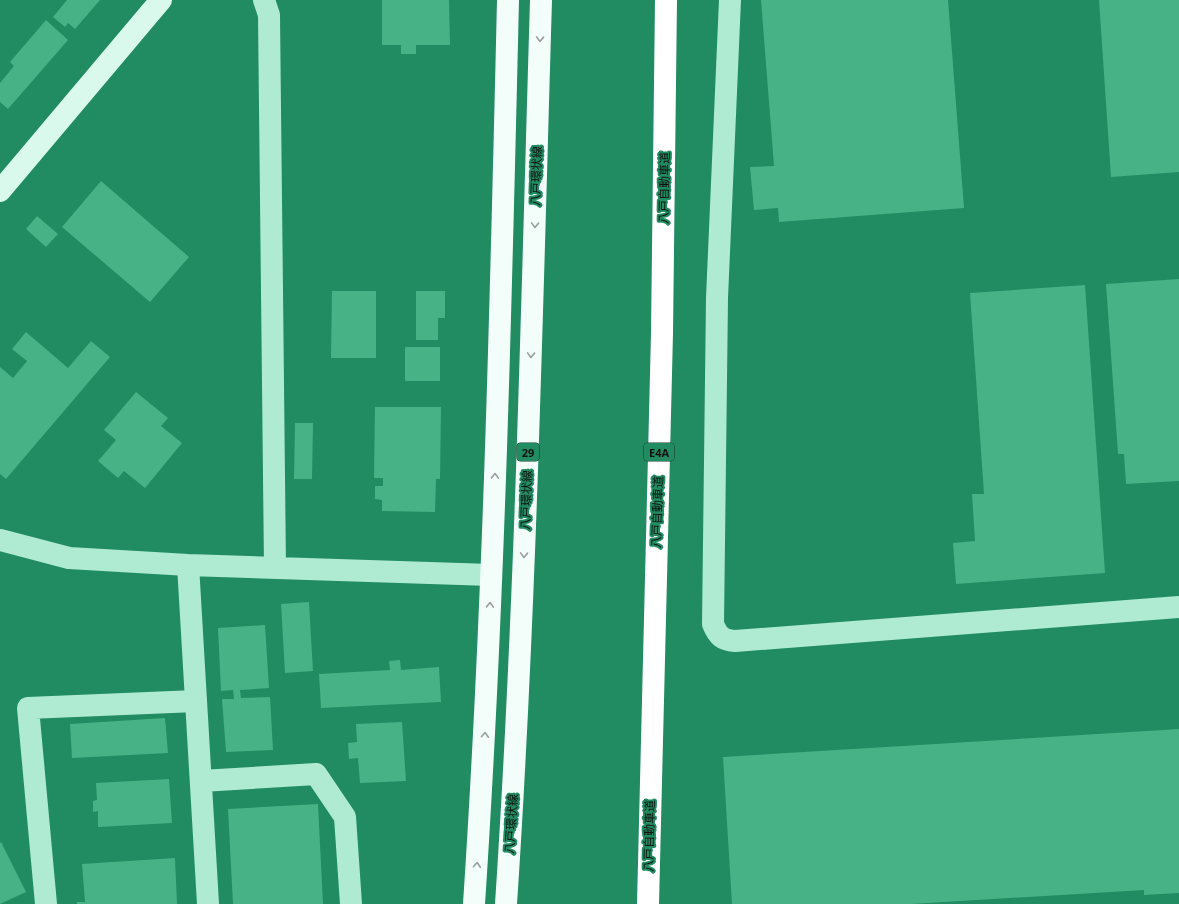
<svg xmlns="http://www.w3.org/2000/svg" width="1179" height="904" font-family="'Open Sans','Noto Sans JP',sans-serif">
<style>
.building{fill:#46b286}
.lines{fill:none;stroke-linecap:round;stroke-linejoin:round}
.street{stroke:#afebd2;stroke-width:22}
.secondary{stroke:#daf9ed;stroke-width:22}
.primary{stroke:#f3fefb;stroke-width:22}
.highway{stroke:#fff;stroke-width:22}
.oneway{stroke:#999f9d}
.labels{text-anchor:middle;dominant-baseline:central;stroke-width:4;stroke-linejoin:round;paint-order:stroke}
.shield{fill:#218b61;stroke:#163629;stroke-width:1}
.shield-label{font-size:11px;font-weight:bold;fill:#111}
.street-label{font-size:12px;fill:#111;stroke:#218b61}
</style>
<rect width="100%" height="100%" fill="#218b61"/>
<!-- building -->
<path class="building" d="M67,0h33l-25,29 -7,-6 -3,4 -12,-10z
M382,0h67l1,45h-34v9h-15v-9h-19z
M761,0h187l16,208 -185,14 -1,-14 -24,2 -4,-43 24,-1z
M1099,0h80v172l-68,5z
M46,20l22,20 -60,69 -8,-7v-19l14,-17 -4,-4z
M101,181l88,76 -39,45 -88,-75z
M37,216l21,18 -12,13 -20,-18z
M1179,279v202l-53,3 -2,-30h-6l-12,-170z
M1085,285l20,288 -149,11 -3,-41 22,-2 -3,-47h12l-14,-201z
M332,291h44v67h-45z
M416,291h29v27h-7v22h-22z
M26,332l42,36 23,-27 19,16 -104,122 -6,-5v-107l13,11 14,-17 -15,-12z
M405,347h35v34h-35z
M136,392l32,26 -7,8 21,17 -37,45 -21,-17 -6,7 -20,-17 18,-21 -12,-10z
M375,407h66l-1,72h-4l-1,33 -53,-1v-11l-7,-1v-13h8v-8h-9z
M295,423h18l-1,56h-18z
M309,602l4,69 -28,2 -4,-69z
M265,625l4,63 -29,2 1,8 29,-1 3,53 -47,2 -4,-53h12l-1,-9 -12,1 -3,-63z
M400,660l1,10 38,-3 2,35 -120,6 -2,-34 71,-4 -1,-9z
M165,718l3,35 -96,5 -2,-34z
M402,722l4,59 -46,2 -2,-25 -9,1 -1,-16 9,-1 -1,-18z
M1179,729v164l-35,2v-5l-233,14h-179l-9,-147z
M169,779l3,44 -74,4v-16l-5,1v-11l4,-1 -1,-17z
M318,804l5,100h-90l-5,-95z
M1,842l25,50 -26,12v-61z
M175,858l2,46h-100v-2h8l-3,-38z"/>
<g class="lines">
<!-- street -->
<path class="street" d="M264,0l5,15 6,553
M730,0l-13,298 -4,326c5,12 9,16 22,17l444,-34
M0,540l69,18 119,7 303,10
M188,565l20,339
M201,781l115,-7 29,43 6,87
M46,904l-18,-196 168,-7"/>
<!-- secondary -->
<path class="secondary" d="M0,191l161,-191"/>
<!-- primary -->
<path class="primary" d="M474,904c20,-301 27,-603 34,-904
M506,904c20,-301 26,-603 35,-904"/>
<!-- highway -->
<path class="highway" d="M648,904l14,-571 4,-333"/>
</g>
<!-- one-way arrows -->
<defs><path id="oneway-chevron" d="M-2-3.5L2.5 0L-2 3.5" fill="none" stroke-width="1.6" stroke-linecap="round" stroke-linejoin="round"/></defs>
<g class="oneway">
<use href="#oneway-chevron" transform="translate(540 39) rotate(92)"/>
<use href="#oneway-chevron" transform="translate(535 225) rotate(92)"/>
<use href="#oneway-chevron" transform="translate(531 355) rotate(92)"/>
<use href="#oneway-chevron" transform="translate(495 476) rotate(-88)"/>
<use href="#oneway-chevron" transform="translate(524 555) rotate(92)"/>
<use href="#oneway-chevron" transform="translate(490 605) rotate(-88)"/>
<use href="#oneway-chevron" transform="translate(485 735) rotate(-86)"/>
<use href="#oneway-chevron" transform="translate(477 865) rotate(-86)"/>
</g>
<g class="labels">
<!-- shield labels -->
<g class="shield">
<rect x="517" y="443" width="22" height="18" rx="3"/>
<rect x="644" y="443" width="30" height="18" rx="3"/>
</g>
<g class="shield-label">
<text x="528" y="452">29</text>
<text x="659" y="452">E4A</text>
</g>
<!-- street labels -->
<g class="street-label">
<text transform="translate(536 176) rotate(-88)">八戸環状線</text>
<text transform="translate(664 188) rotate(-89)">八戸自動車道</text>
<text transform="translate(526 500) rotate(-88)">八戸環状線</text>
<text transform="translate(657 512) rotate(-88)">八戸自動車道</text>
<text transform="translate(511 824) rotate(-86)">八戸環状線</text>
<text transform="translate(649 836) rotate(-89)">八戸自動車道</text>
</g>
</g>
</svg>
